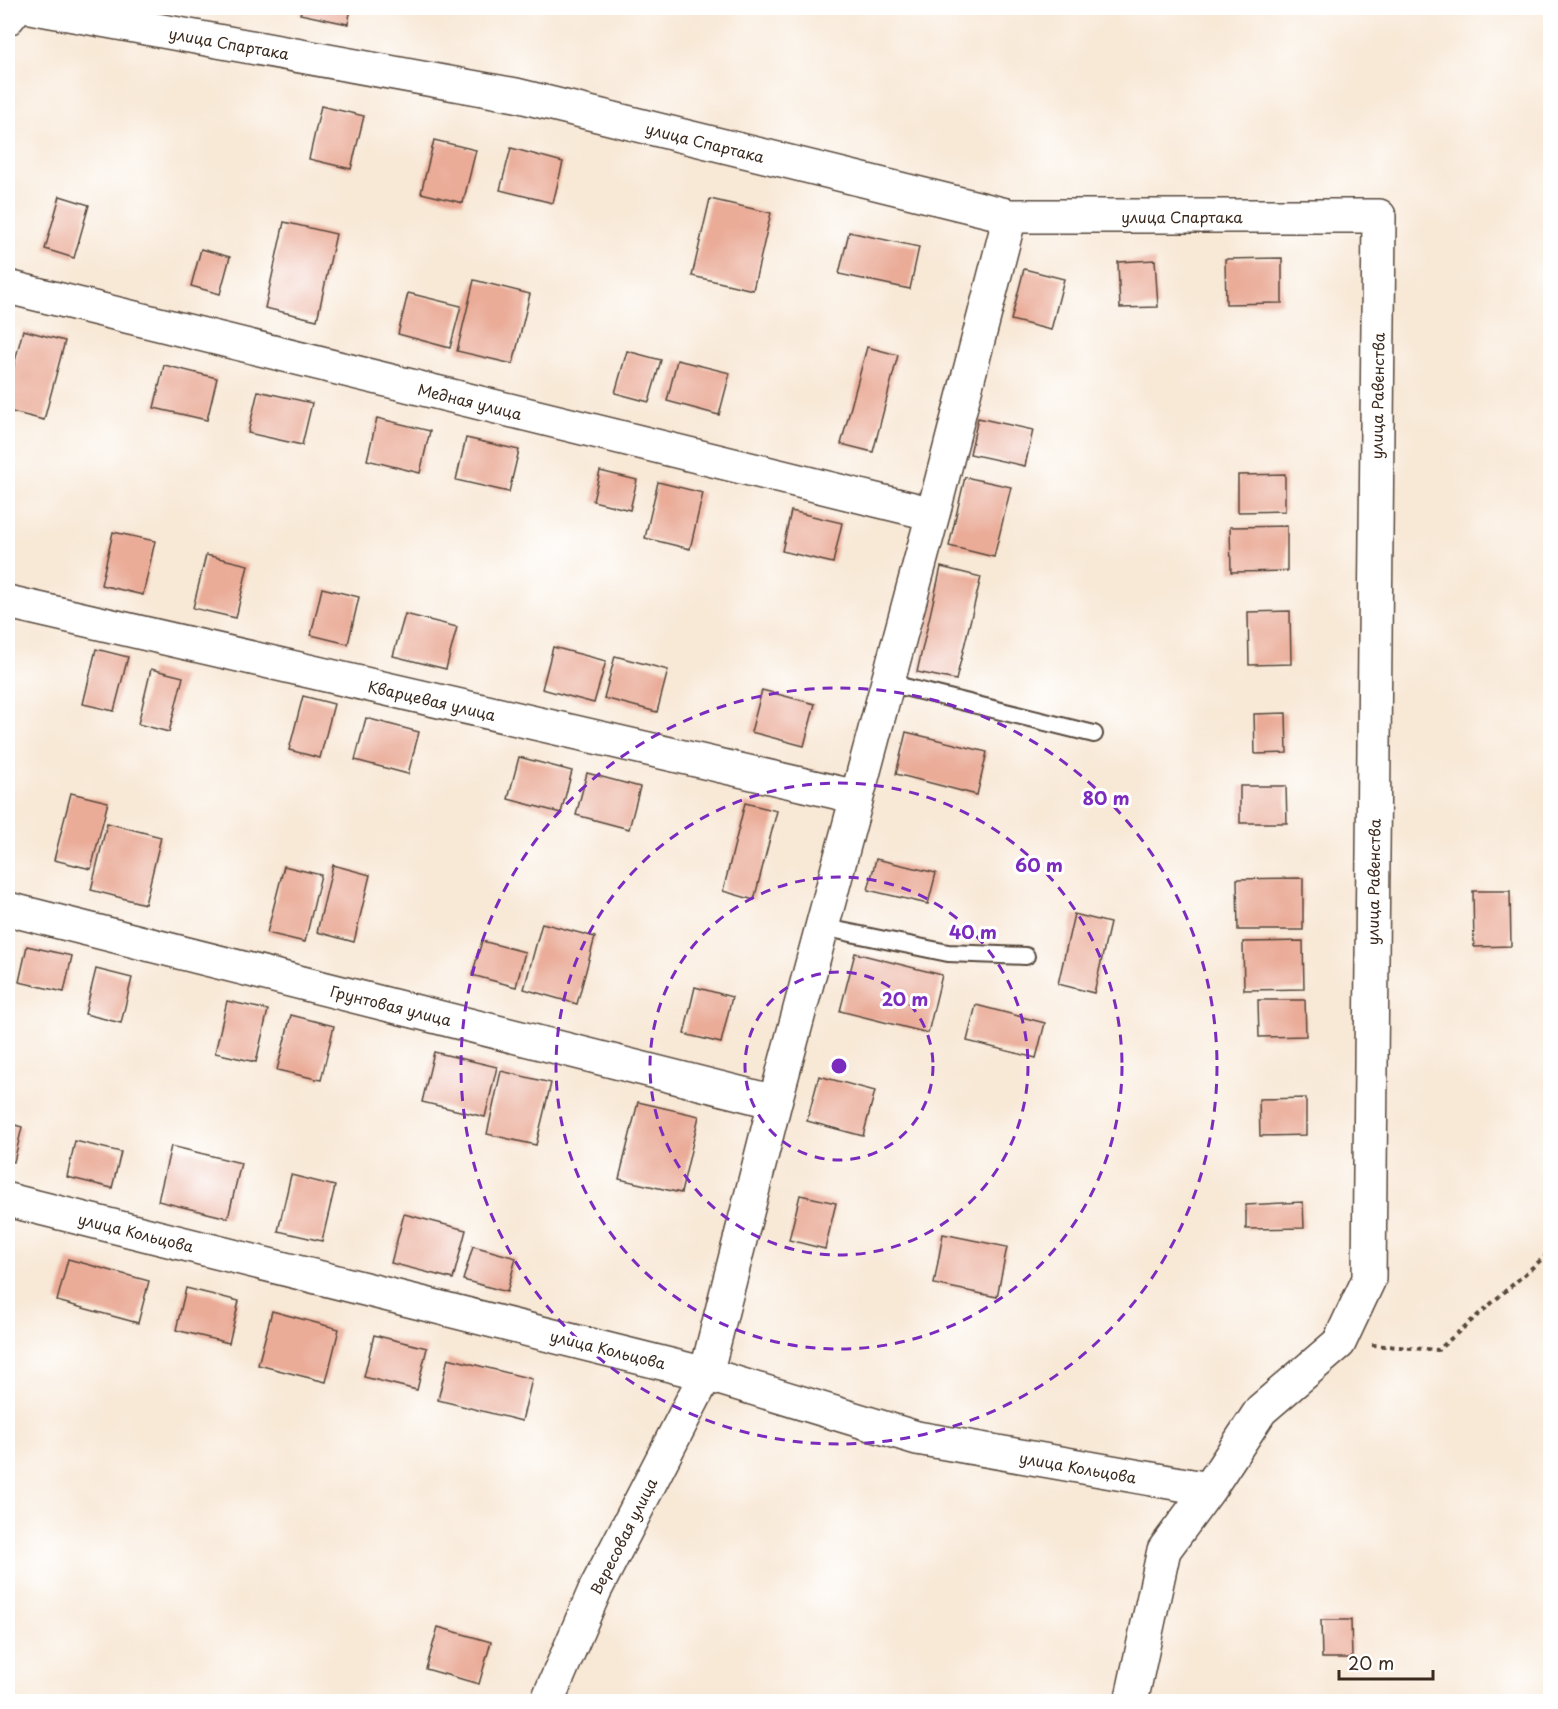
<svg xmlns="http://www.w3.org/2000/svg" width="1558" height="1709" font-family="'Playpen Sans',sans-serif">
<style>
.building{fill:#eaab97}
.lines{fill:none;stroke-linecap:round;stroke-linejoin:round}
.lane-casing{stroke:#57463a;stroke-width:20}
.street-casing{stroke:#57463a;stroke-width:36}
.secondary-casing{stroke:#57463a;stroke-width:36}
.path{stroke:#57463a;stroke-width:4;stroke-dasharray:4.5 4.5;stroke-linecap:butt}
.lane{stroke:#fff;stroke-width:16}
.street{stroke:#fff;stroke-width:33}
.secondary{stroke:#fff;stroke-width:33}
.ring{fill:none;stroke:#7b2cbf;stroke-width:3;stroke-dasharray:10 8}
.labels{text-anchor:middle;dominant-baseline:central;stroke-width:6;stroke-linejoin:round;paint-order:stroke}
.street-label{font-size:15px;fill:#3b2a1e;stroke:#fff}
.centre{fill:#7b2cbf;stroke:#fff;stroke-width:3}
.ring-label{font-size:18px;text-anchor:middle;font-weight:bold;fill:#7b2cbf;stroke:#fff;stroke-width:6;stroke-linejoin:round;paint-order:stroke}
</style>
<rect width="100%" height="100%" fill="#fff"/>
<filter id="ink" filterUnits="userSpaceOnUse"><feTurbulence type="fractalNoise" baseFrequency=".0167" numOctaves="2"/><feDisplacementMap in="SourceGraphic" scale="12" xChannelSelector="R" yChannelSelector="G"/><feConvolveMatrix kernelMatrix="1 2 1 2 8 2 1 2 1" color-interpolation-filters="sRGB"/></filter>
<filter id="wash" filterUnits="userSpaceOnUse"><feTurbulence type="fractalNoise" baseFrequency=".008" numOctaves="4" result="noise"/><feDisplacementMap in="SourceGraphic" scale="24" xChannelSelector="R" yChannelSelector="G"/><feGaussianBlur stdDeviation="1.35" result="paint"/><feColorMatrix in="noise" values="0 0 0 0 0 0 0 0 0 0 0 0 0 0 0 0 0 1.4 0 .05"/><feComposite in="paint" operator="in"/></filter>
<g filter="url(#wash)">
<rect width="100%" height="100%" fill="#f8e8d6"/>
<g id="blocks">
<!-- building -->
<path class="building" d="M302,8h49l-3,16 -48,-10z
M321,106l43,10 -13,53 -42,-10z
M434,140l42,10 -13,53 -42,-10z
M511,148l52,14 -10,41 -53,-13z
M60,196l29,9 -15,53 -29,-9z
M710,199l61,14 -18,77 -61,-14z
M284,222l52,12 -19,86 -52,-12z
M849,232l70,15 -9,42 -71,-15z
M201,249l29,8 -10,37 -29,-8z
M1282,258v45l-56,1 -1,-45z
M1155,260l3,47 -38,1 -2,-46z
M1024,269l40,10 -13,51 -40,-10z
M474,280l56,14 -17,70 -56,-13z
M408,293l53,13 -11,42 -52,-14z
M23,330l42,11 -21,79 -36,-9v-23z
M867,347l31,8 -25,97 -32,-8z
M627,351l34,9 -12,42 -34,-9z
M677,360l53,13 -11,42 -52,-14z
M164,365l53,13 -10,42 -53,-12z
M258,391l54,12 -10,42 -54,-12z
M377,418l53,13 -10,42 -53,-13z
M978,418l55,12 -8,36 -55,-12z
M466,438l53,12 -10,42 -53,-12z
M600,471l37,9 -7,30 -37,-9z
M1285,474v37l-47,1v-37z
M965,477l46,10 -17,70 -45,-11z
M658,482l45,11 -13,56 -45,-11z
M791,511l51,12 -9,40 -51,-12z
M1287,526v45l-56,1 -1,-45z
M113,532l42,9 -12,54 -42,-10z
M206,555l42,10 -12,53 -43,-10z
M941,567l40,10 -25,103 -39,-8z
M322,588l37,9 -11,47 -37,-9z
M1290,611l1,53 -42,1 -1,-53z
M405,614l52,13 -11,42 -53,-13z
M553,647l53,14 -12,42 -52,-14z
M96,649l32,8 -14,54 -31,-7z
M615,656l53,14 -11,42 -53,-14z
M151,669l32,8 -14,55 -31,-8z
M762,690l53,14 -11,42 -53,-14z
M303,696l31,8 -14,54 -31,-8z
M1286,713l1,40 -32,1 -1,-40z
M366,718l53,14 -11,42 -53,-14z
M906,732l81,20 -10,43 -81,-21z
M519,757l53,14 -11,42 -53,-14z
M587,773l53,14 -11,42 -53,-14z
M1240,786h46l1,37h-47z
M71,793l37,9 -17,67 -37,-9z
M745,803l32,8 -23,89 -31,-9z
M107,823l54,14 -16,67 -54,-14z
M876,859l60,14 -8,31 -60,-14z
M333,865l37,10 -16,67 -37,-10z
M284,866l37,9 -16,67 -38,-9z
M1303,878v52h-65l-1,-51z
M1473,891h37l1,55 -37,1z
M1074,914l36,9 -16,70 -36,-9z
M542,923l53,14 -18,67 -53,-15z
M482,941l43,11 -9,35 -44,-12z
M1303,941l1,48 -60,1 -1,-48z
M27,946l45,10 -8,36 -45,-10z
M855,953l87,22 -14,58 -88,-22z
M96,969l36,9 -11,45 -36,-9z
M695,987l37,10 -11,46 -37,-9z
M1258,1000h47l1,36 -47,1z
M227,1001l41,9 -12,52 -41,-9z
M976,1005l69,18 -9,35 -69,-17z
M291,1015l43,11 -13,54 -44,-10z
M434,1052l63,15 -12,50 -63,-15z
M501,1071l50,12 -15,62 -49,-11z
M819,1076l56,15 -12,45 -56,-15z
M1306,1098v37l-46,1 -1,-37z
M638,1102l61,14 -18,77 -62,-14z
M8,1123l14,4 -8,35 -6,-1z
M75,1141l46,11 -9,36 -45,-11z
M171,1146l70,17 -13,55 -70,-17z
M291,1175l44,11 -13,55 -44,-10z
M800,1195l36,8 -11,46 -36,-9z
M1303,1202l1,26 -58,1v-24z
M404,1214l62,16 -13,49 -62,-16z
M943,1234l64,13 -10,50 -63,-13z
M473,1246l43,12 -9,34 -44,-12z
M68,1259l81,22 -11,42 -81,-22z
M186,1288l53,13 -10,42 -53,-13z
M272,1311l67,18 -13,53 -68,-17z
M374,1335l53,13 -10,42 -53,-13z
M448,1358l84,21 -10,42 -84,-21z
M1321,1620h30l1,38h-30z
M438,1627l53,15 -12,42 -53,-15z"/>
</g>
</g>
<g filter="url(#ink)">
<use href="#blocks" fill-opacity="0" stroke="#57463a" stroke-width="1.5"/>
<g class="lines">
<!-- lane casing -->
<g class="lane-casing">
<path id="lane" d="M888,683l206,51
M822,927l126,26 78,3"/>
</g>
<!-- street casing -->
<g class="street-casing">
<path id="street" d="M35,8l481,87 494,121h369l-10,1063 -30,64 -78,67 -52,79 -45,61 -33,152
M8,287l925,227
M8,602l849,195
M8,909l767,193
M8,1200l698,174 211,64 292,51
M547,1702l48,-112 111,-216 69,-272 158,-588 77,-298"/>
</g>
<!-- secondary casing -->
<g class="secondary-casing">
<path id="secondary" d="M8,18l8,-10"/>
</g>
<!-- path -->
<path class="path" d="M1372,1345l66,5 112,-98"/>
<!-- lane -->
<use href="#lane" class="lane"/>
<!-- street -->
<use href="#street" class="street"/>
<!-- secondary -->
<use href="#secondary" class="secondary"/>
</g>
</g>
<!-- distance rings -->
<g class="ring">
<circle cx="839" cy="1066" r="94"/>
<circle cx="839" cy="1066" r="189"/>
<circle cx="839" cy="1066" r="283"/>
<circle cx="839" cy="1066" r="378"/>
</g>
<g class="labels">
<!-- street labels -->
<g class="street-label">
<text transform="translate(229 43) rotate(10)">улица Спартака</text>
<text transform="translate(705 142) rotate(14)">улица Спартака</text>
<text x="1182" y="216">улица Спартака</text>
<text transform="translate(1377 396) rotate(-89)">улица Равенства</text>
<text transform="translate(470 401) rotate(14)">Медная улица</text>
<text transform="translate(432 700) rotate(13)">Кварцевая улица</text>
<text transform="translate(1373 882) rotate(-89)">улица Равенства</text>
<text transform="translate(391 1005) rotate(14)">Грунтовая улица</text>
<text transform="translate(136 1232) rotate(14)">улица Кольцова</text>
<text transform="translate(608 1349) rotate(14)">улица Кольцова</text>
<text transform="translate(1078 1467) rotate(10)">улица Кольцова</text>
<text transform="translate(623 1536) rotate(-63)">Вересовая улица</text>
</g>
</g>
<circle cx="839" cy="1066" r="9" class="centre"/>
<g class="ring-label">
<text x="1106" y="805">80 m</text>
<text x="1039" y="872">60 m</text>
<text x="973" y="939">40 m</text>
<text x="905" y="1006">20 m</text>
</g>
<!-- margin -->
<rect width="1558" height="1709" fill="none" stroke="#fff" stroke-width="30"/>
<!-- scale -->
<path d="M1339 1670v9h94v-9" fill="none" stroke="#3b2a1e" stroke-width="3"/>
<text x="1348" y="1670" font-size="18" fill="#3b2a1e" stroke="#ffffff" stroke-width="4.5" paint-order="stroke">20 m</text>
</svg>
